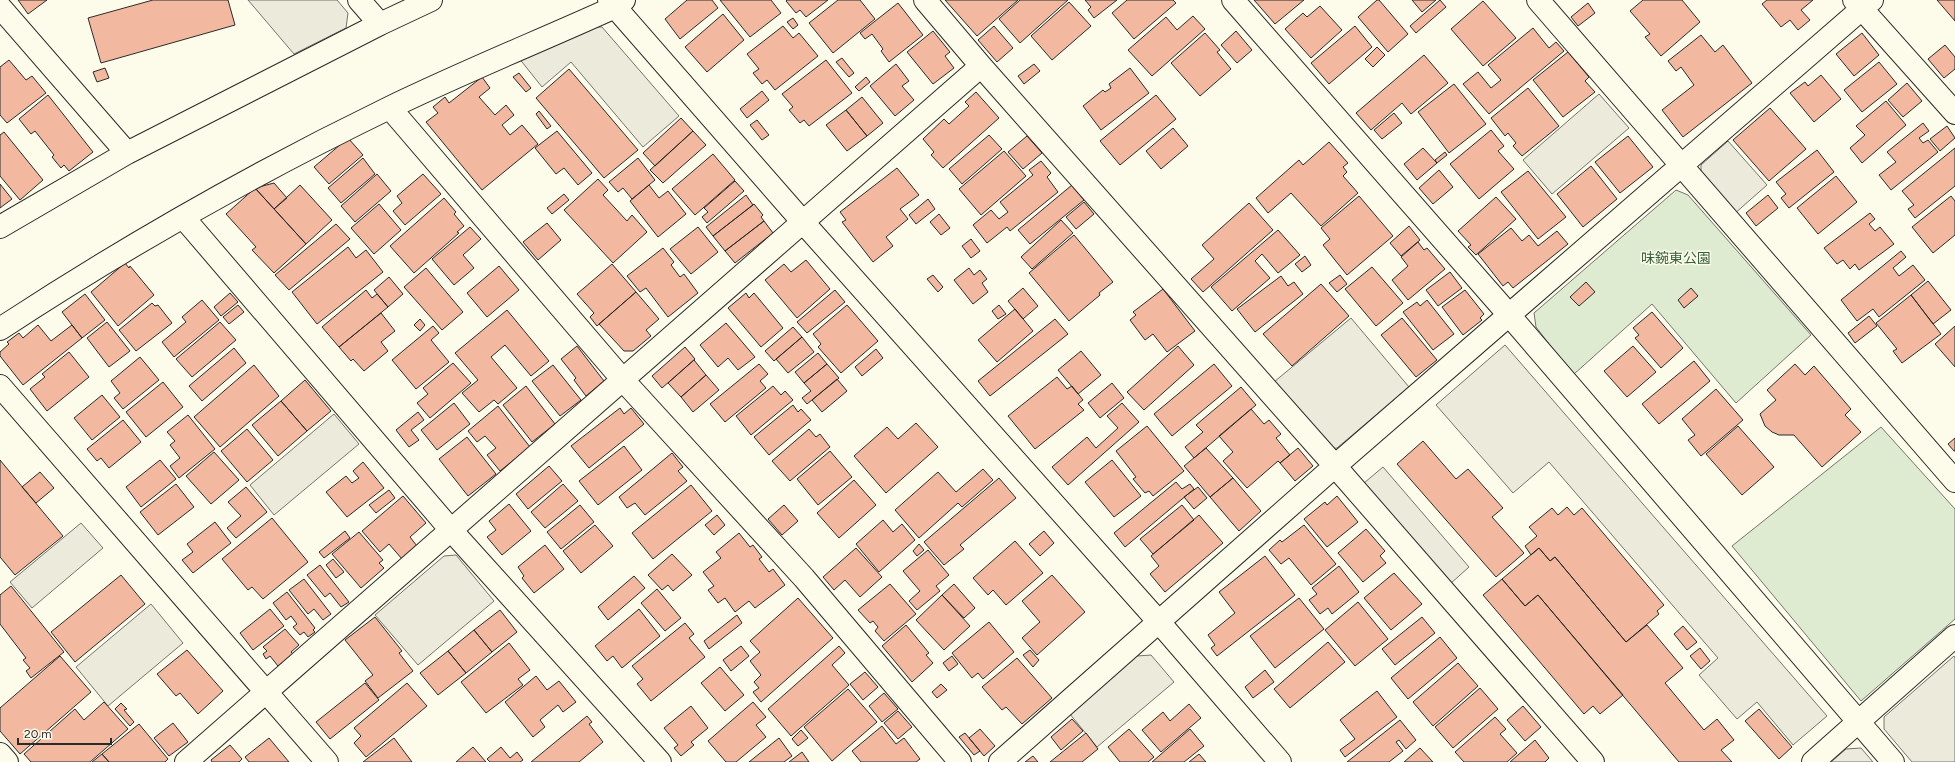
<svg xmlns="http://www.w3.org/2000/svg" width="1955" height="762" font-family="Figtree,'Noto Sans JP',sans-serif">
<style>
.green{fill:#deebd1;stroke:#74746e}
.parking{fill:#eceadb;stroke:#74746e}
.building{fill:#f2b8a0;stroke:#2b2b2b}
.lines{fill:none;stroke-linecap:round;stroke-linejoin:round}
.street-casing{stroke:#2b2b2b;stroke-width:24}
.secondary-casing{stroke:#2b2b2b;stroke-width:24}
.street{stroke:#fdfbea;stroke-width:22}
.secondary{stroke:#fdfbea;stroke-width:22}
.labels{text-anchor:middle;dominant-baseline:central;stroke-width:3;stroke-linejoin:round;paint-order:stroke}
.park-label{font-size:14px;fill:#34623c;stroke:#fdfbea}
</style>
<rect width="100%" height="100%" fill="#fdfbea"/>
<!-- green -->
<path class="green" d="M1676,190l12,5 123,140 -75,68 -84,-99 -79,71 -37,-48 -2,-14z
M1881,427l74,82v110l-94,82 -129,-155z"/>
<!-- parking -->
<path class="parking" d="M248,0h89l11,13 -2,15 -52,26z
M590,27h12l77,89 -36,31 -72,-85 -29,25 -24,-30z
M1599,94l30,34 -77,66 -29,-34z
M1728,141l39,44 -34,30 -32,-40v-10z
M1351,318l58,69 -72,61 -8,1 -55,-67z
M1505,345l322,371 -34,29 -36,-43 -20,17 -38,-44 19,-17 -169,-196 -36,31 -77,-88z
M334,414l25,30 -85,71 -24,-30z
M1383,467l86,100 -19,17 -86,-101z
M81,523l22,25 -71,60 -22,-26z
M456,555l38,46 -76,64 -43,-50 69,-59z
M151,604l32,39 -75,63 -32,-39z
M1151,655l23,27 -77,65 -28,-34 68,-57z
M1954,656l1,2v104h-43l-28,-33v-12z
M1861,748l12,14h-42l15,-13z"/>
<!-- building -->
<path class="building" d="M18,0h29l-19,14z
M153,0h75l7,25 -134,38 -13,-45z
M687,0h25l6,8 -38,31 -15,-20z
M720,0h51l10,13 -31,24z
M787,0h41l-22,17 -6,-7 -4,3 -10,-12z
M838,0h22l15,19 -42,34 -24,-30z
M945,0h73l-41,36z
M1020,0h48l-48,43 -21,-24z
M1085,0h32l-23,18 -6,-8 3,-3z
M1127,0h46l3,3 -42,36 -22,-26z
M1254,0h50l-29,24z
M1377,0h2l29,34 -20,18 -30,-35z
M1412,0h24l-14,12z
M1440,0l6,7 -30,26 -6,-7z
M1643,0h39l18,22 -39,34 -16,-19 5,-3 -20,-23z
M1767,0h46l-12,10 9,10 -12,10 -8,-10 -9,7 -19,-23z
M1937,0h18v21z
M1483,1l33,37 -33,28 -32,-37z
M1069,2l22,24 -39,34 -21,-24z
M898,3l25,32 -34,27 -8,-11 2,-2 -11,-15 -7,5 -5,-6z
M1588,3l7,10 -17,13 -7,-9z
M1320,6l22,24 -31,28 -26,-29 18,-16 4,4z
M723,14l21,26 -37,32 -22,-25z
M1193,16l12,13 -53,47 -24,-26 38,-33 11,13z
M793,18l5,7 -5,4 -6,-7z
M783,26l10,12 6,-5 19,23 -43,34 -8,-10 -5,4 -9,-11 6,-4 -12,-15z
M994,26l19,22 -16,14 -19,-22z
M1355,26l17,21 -43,37 -18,-21z
M1533,28l16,20 7,-6 8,9 -75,63 -26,-30 15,-12 13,16 10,-8 -13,-15z
M933,31l17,21 -5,4 9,12 -21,16 -26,-32z
M1236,31l16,19 -15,13 -16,-18z
M1205,33l15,17 -3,2 14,17 -31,27 -29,-33z
M1862,33l17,22 -25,21 -18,-22z
M1701,35l14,17 8,-7 29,38 -69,54 -21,-27 32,-25 -13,-18 -5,4 -8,-10z
M1945,45l10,12v12l-11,9 -16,-19z
M1377,47l8,8 -12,12 -8,-8z
M1568,52l21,25 -4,4 10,11 -32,25 -30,-37z
M1424,55l24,28 -37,31 -9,-11 -31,27 -15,-17z
M842,58l12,15 -5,4 -13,-15z
M9,60l17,20 6,-4 14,17 -39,30 -7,-8v-48z
M826,60l26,33 -43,33 -5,-6 -4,3 -11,-13 4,-3 -11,-13z
M1879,62l18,22 -35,28 -18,-22z
M896,64l13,17 -7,5 12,14 -19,16 -25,-30z
M1034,64l6,7 -16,13 -6,-8z
M105,68l4,10 -12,4 -4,-10z
M1130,68l19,25 -48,37 -18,-24 20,-16 2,2 6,-4 -2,-4z
M569,69l69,81 -34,28 -68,-80z
M519,73l12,15 -5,4 -13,-15z
M1821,75l20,24 -27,23 -24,-29 15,-11 3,4z
M482,77l8,11 -11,9 16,18 11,-10 8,10 -12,10 8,10 12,-10 16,19 -56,46 -56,-68 12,-9 -5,-6 12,-10 4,6z
M866,77l4,5 -11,9 -4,-4z
M1907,83l15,18 -19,16 -15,-17z
M1454,84l32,40 -37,29 -31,-41z
M1528,88l31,38 -37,30 -9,-10 3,-3 -8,-10 -3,3 -14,-18z
M762,91l7,9 -22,18 -7,-9z
M976,92l23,26 -56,50 -12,-13 3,-3 -11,-13 21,-20 5,5 20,-18 -4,-4z
M48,95l45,57 -24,19 -5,-6 -3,3 -9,-11 2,-2 -19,-24 -4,3 -12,-15z
M1156,95l20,24 -56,46 -20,-24z
M862,97l21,26 -16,13 -21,-26z
M1886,101l20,24 -44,38 -12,-15 15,-13 -9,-9z
M1770,108l36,41 -37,32 -36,-41z
M846,110l21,26 -20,15 -21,-26z
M539,111l12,15 -4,3 -11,-15z
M1394,113l8,10 -20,16 -8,-9z
M681,118l12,13 -38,35 -12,-13z
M757,120l12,15 -7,5 -12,-15z
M1923,123l6,8 -10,7 4,5 5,-3 10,12 -47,38 -12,-15 17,-13 -9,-10z
M1947,126l8,12 -15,13 -10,-12z
M1173,128l15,18 -27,23 -15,-18z
M1491,130l13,16 -6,5 16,18 -35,30 -29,-35z
M557,131l35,42 -14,12 -14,-17 -8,6 -21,-26z
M693,131l13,14 -43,38 -13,-13z
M4,132l39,48 -23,20 -20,-24v-41z
M989,135l13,14 -40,35 -13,-15z
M1027,136l15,17 -19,16 -15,-17z
M1628,136l25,31 -33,26 -25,-31z
M348,138l15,17 -34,29 -15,-17z
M1329,142l19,21 -5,4 4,5 -4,4 15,17 -37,33 -30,-33 -23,20 -12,-15 43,-38 4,5z
M1423,148l14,15 -20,17 -13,-16z
M1955,148v38l-40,32 -7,-9 6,-4 -12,-14z
M1817,150l17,22 -45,36 -8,-10 5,-4 -10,-12z
M1004,151l22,25 -45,39 -22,-26z
M1445,152l2,3 -10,8 -2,-3z
M713,154l22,26 -40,35 -23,-26z
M363,158l12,16 -34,29 -13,-15z
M638,158l17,22 -23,19 -9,-11 -5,4 -9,-10z
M1041,161l10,12 -4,4 11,15 -48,39 -3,-4 -20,16 -14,-18 18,-15 8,9 9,-7 -8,-10 33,-27 -4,-5z
M1591,166l26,33 -34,28 -26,-33z
M897,168l22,27 -19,14 8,10 -22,18 7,9 -20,16 -31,-40 4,-2 -6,-8z
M1439,170l14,17 -20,17 -14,-16z
M1528,171l38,46 -28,22 -37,-47z
M377,174l14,17 -36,31 -14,-16z
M423,174l18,20 -36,31 -12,-14 9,-8 -5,-7z
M1836,176l21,26 -39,32 -21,-26z
M598,179l10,11 -5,5 24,26 5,-6 15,17 -34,31 -49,-53z
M735,181l9,10 -37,32 -5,-6 6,-5 -4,-4z
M274,183l13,15 -13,11 -19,-21z
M0,184l12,15 -12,9z
M300,185l32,35 -26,24 -32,-35z
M649,185l10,13 9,-7 18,23 -28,23 -28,-36z
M1072,185l12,15 -54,44 -12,-14z
M255,188l51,56 -32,29 -22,-23 4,-3 -30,-33z
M564,194l5,6 -17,14 -5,-6z
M746,195l7,10 -40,31 -7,-9z
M1768,195l10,13 -22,18 -10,-13z
M1359,196l34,40 -46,39 -24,-30 7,-6 -9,-11z
M1951,196l4,5v34l-22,18 -21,-26z
M1496,197l20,22 -40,36 -8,-8 3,-2 -13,-14z
M444,198l12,14 -2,2 10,12 -7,6 2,1 -45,40 -24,-27z
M928,199l7,10 -19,15 -7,-9z
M1084,202l10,12 -18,15 -10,-12z
M1249,203l24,27 -70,62 -12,-13 23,-20 -12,-14z
M379,204l22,26 -27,24 -23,-26z
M754,204l9,11 -2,2 3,4 -39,30 -12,-15z
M1870,213l5,6 -6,5 6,7 5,-4 14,17 -35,26 -4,-6 -5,5 -7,-9 -6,4 -13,-16z
M939,214l11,14 -9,7 -11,-13z
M1061,220l12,13 -41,36 -11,-12z
M764,221l9,12 -38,30 -10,-12z
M547,223l14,17 -23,20 -15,-18z
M336,224l14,15 -61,51 -14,-15z
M1409,226l11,14 -19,16 -11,-13z
M470,227l11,12 -18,16 11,13 -20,17 -22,-26z
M698,227l20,25 -27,22 -21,-25z
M1511,228l11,13 7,-6 9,11 19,-15 11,13 -55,44 -5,-6 -5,4 -25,-32z
M1278,230l22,25 -22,18 -16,-19 -7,7 15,17 -38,33 -21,-24z
M1074,235l39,47 -14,11 1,2 -31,26 -40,-48z
M971,239l9,12 -9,7 -9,-12z
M1418,242l6,8 3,-2 18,21 -37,31 -16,-20 16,-14 -7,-9z
M348,247l8,11 10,-8 17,22 -66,52 -25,-32z
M663,248l11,14 -3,3 9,12 4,-3 14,19 -30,24 -22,-29 -6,4 -13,-16z
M1901,251l5,6 -13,11 6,8 14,-11 12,15 -46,37 -6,-8 -16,12 -16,-21z
M1305,256l6,9 -9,7 -7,-8z
M806,260l24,29 -33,29 -32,-38 19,-16 7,8z
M125,263l4,5 1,-2 24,29 -36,31 -27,-34z
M612,264l24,28 -39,34 -7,-9 4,-4 -17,-19z
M499,266l20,24 -32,27 -20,-24z
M1372,267l31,36 -27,23 -31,-37z
M426,268l37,44 -21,18 -38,-43z
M969,268l5,7 6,-5 7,9 -5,4 6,9 -15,12 -19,-24z
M1450,272l12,16 -24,18 -12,-16z
M933,275l10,12 -5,5 -11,-13z
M1340,275l7,9 -10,8 -8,-9z
M1281,276l7,10 6,-4 9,12 -48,38 -18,-23z
M389,277l14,17 -15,13 -14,-17z
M1928,281l23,29 -18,14 -22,-29z
M1586,282l9,10 -16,14 -9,-9z
M1321,284l28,32 -57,50 -29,-32z
M1023,288l15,18 -15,13 -15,-18z
M1691,288l7,8 -14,12 -6,-8z
M1163,289l32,42 -28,21 -14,-18 -8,6 -15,-20 6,-5 -3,-3z
M366,290l6,8 5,-4 11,13 -49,40 -17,-20z
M835,290l10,12 -38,31 -10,-11z
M1465,290l19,24 -4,4 2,2 -19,15 -21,-28z
M636,292l23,27 -13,11 5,6 -18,15h-9l-25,-27z
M230,293l8,9 -17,14 -7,-9z
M746,293l3,5 5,-5 29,35 -22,19 -33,-39z
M85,294l20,26 -23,18 -20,-26z
M1911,295l30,39 -39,29 -9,-12 4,-2 -21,-26z
M202,300l17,20 -45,37 -12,-15 24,-20 -4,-5z
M1427,300l27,34 -21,16 -30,-38 14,-10 3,4z
M152,303l3,3 3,-1 14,18 -36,28 -17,-21z
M238,305l6,7 -15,12 -6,-7z
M847,305l31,36 -37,32 -23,-26 3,-3 -8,-10z
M999,305l7,9 -8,5 -6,-8z
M1015,309l18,22 -36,31 -19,-22z
M507,310l42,51 -18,15 -26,-31 -14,12 26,31 -19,16 -4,-4 -15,12 -17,-19 16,-13 -23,-27z
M1652,312l31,36 -22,20 -26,-30 4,-3 -6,-7z
M381,313l14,18 -14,11 7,9 -24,20 -11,-12 -2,2 -12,-14z
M1869,316l8,10 -22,17 -7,-10z
M1402,318l35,42 -21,17 -35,-42z
M420,319l5,6 -5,6 -6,-6z
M1055,319l13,15 -78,62 -12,-15z
M107,322l23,29 -21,16 -22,-29z
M220,322l16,18 -44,37 -16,-18z
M726,323l29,34 -17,13 -10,-12 -10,9 -18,-22z
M38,325l13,16 21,-16 10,13 -59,47 -23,-29v-4l9,-8 -2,-2 12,-9 4,5z
M433,326l6,7 -8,7 18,22 -33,27 -24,-29z
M1955,326v41l-20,-23z
M793,327l9,10 -28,24 -9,-10z
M802,337l12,15 -26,21 -12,-14z
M577,346l27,35 -18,15 -12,-16 2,-2 -15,-19z
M1178,346l16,19 -50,45 -17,-18z
M1633,346l23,26 -29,25 -23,-26z
M685,347l10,12 -33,29 -10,-12z
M234,348l12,15 -44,38 -13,-15z
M876,349l7,9 -21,18 -7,-9z
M1081,351l20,24 -23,19 -20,-24z
M69,352l20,25 -42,34 -17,-22 15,-12 -3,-3z
M818,353l9,11 -23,19 -9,-11z
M140,357l19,23 -36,29 -9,-11 6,-5 -9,-12z
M694,360l12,15 -25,22 -13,-14z
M1694,361l16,20 -51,43 -17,-20z
M453,363l18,20 -41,35 -13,-15 11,-9 -5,-6z
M759,364l9,10 -8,7 6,7 -41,34 -15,-18z
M827,364l12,14 -32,26 -5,-6 9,-7 -7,-8z
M1214,364l18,22 -60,50 -18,-22z
M1795,364l10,11 9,-9 37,43 -6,6 16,17 -39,35 -28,-32h-15l-7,-3 -7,-6 -5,-12 16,-14 -9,-10z
M254,365l25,31 -59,51 -26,-30z
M553,365l28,35 -21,16 -28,-35z
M706,375l13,15 -26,22 -12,-15z
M1057,377l10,12 5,-3 11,14 -5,4 6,6 -49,39 -27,-33z
M837,379l10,12 -25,21 -10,-12z
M305,380l26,31 -24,20 -26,-30z
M163,382l20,25 -37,30 -20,-25z
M1112,383l12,15 -24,20 -12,-15z
M526,386l29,38 -23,18 -29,-37z
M773,386l8,9 4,-4 8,9 -42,35 -15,-19z
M1241,387l15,18 -62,53 -9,-11 18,-15 -7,-7z
M1716,389l27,31 -42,36 -13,-16 7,-5 -13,-16z
M102,395l18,22 -28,23 -18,-22z
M281,401l26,30 -29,25 -26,-31z
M454,403l16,21 -33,26 -16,-20z
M1122,403l17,19 -71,63 -16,-18 35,-30 9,11 22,-20 -11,-12z
M793,405l5,7 3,-3 10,11 -42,35 -15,-18z
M498,406l32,41 -30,24 -13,-16 9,-7 -11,-12 -8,6 -9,-11z
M620,408l4,6 7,-6 13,16 -55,44 -18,-22z
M1251,409l13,15 5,-4 12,14 -5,4 14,17 -10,8 -2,-2 -31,27 -24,-27 10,-9 -14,-16z
M418,412l6,8 -13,10 8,10 -10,7 -13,-17z
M188,415l27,34 -36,29 -9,-12 10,-8 -10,-13 5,-4 -8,-9z
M123,420l18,22 -32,26 -8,-10 -4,3 -10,-12z
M916,423l22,24 -52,46 -32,-37 33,-29 11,12z
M1147,426l37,45 -31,25 -4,-5 -4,2 -12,-14 3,-2 -20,-26z
M1738,426l36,41 -32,28 -36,-41z
M247,429l26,31 -26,22 -26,-31z
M809,429l7,8 4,-3 10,13 -40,34 -18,-20z
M467,437l29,37 -28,22 -29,-37z
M1955,438v13h-1l-6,-7z
M1423,441l33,38 12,-10 35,39 -11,9 32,36 -28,24 -99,-113z
M624,446l18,24 -44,35 -19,-24z
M1206,448l27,30 -23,19 -26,-31z
M1298,448l15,18 -18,15 -15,-18z
M830,451l22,26 -34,28 -21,-26z
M214,452l25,28 -28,24 -25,-28z
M672,453l11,14 -5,4 9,10 -42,34 -10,-12 -8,5 -8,-11z
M0,460l63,76 -48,39 -15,-18z
M160,460l16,19 -35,28 -15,-20z
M1112,460l29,36 -27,21 -29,-35z
M363,462l21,26 -37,29 -21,-25 20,-16 6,7 7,-5 -6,-7z
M549,466l13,15 -34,28 -12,-15z
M983,469l10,11 -31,27 -4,-4 -39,35 -24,-28 43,-38 18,20z
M40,472l14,16 -18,15 -14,-16z
M999,478l17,20 -56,47 4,4 -20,16 -20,-23z
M1233,478l28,33 -22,20 -29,-34z
M854,480l22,25 -37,33 -22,-25z
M1176,482l6,7 8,-5 4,5 -69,58 -11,-14z
M176,484l18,23 -36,28 -18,-23z
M563,484l15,17 -33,27 -14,-16z
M691,485l21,26 -59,48 -21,-26z
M246,487l21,25 -31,26 -9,-10 14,-12 -13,-14z
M1198,487l9,11 -13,11 -10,-12z
M389,490l6,8 -19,15 -7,-8z
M403,496l23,27 -16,14 7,9 -15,13 -13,-15 -9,8 -18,-21z
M1337,496l21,26 -31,25 -23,-28 21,-17 2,3z
M509,504l22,27 -29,24 -15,-18 9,-7 -7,-9z
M580,505l14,17 -33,27 -14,-17z
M784,505l14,16 -16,14 -14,-16z
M1182,505l12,15 -41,34 -13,-15z
M1567,507l7,8 8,-7 82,97 -7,6 2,3 -33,28 -71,-85 -5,4 -11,-13 -8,7 -6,-9 12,-10 -8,-9 23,-19 6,7z
M717,515l8,10 -11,10 -9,-10z
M1199,515l24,28 -58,49 -15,-18 9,-8 -8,-10z
M272,518l36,44 -45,37 -11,-12 -4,3 -26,-31z
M883,520l10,12 9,-8 13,16 -36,32 -23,-28z
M215,522l16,21 -38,30 -11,-13 11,-8 -6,-8z
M595,525l18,21 -32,27 -18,-22z
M1304,525l32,39 -25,21 -22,-27 -8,6 -12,-14 11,-10 2,2z
M1366,529l19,22 -5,5 6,7 -23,19 -25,-29z
M345,531l5,7 -26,20 -5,-6z
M1044,531l10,12 -14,13 -11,-12z
M359,532l24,28 -4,3 5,5 -23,20 -29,-34z
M739,533l11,14 3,-2 9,12 -3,2 10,13 4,-3 12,16 -30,23 -6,-7 -14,11 -10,-14 -7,5 -10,-13 6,-4 -11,-14 18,-14 -5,-6z
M1015,541l28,32 -37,32 -13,-15 -5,5 -15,-17z
M919,544l5,6 -7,6 -4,-5z
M545,545l19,24 -30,24 -12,-15 2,-2 -6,-9z
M856,548l26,29 -22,20 -15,-17 -11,10 -11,-13z
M1539,548l11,13 5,-4 71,85 21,-17 36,43 -18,15 39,47 13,-11 17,21 -13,10 11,12h-53l-141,-167 -13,11 -23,-27z
M928,550l21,25 -13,11 4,5 -23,19 -8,-9 11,-10 -17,-20z
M672,554l20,21 -19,16 -5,-6 -6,5 -14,-15z
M1265,556l30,39 -78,61 -6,-8 4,-3 -7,-10 27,-22 -16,-21z
M333,559l11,13 -8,6 -10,-13z
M320,565l29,37 -8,5 -11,-14 -5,4 -18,-22z
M1339,566l20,26 -27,22 -4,-6 -8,6 -11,-14 8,-6 -5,-6z
M1394,573l28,31 -31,26 -27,-32z
M121,575l24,29 -70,58 -24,-30z
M1052,575l33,37 -48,43 -15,-17 18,-16 -18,-21z
M634,576l11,12 -37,32 -10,-13z
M304,579l27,35 -8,6 -9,-11 -6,5 -19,-24z
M1502,579l23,27 13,-11 85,100 -23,19 -7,-8 -9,8 -101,-119z
M890,584l26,30 -32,27 -9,-10 3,-4 -5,-6 -3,2 -12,-13z
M954,584l21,24 -11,10 -22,-23z
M11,586l53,66 -33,26 -5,-7 4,-3 -7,-8 3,-2 -26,-34v-29z
M657,589l24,29 -16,13 -24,-28z
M287,592l28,36 -2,2 2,2 -7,5 -4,-5 -4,3 -7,-8 4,-3 -6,-8 -5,4 -13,-17z
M942,595l28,31 -26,24 -28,-30z
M798,598l35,40 -72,64 -8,-10 6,-4 -5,-6 7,-7 -11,-14 10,-9 -10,-11z
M1299,598l25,31 -49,39 -25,-32z
M1358,602l30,37 -33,27 -30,-36z
M270,609l14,17 -31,24 -13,-17z
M639,609l21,27 -38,32 -9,-12 -6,5 -12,-15z
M500,610l17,22 -25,20 -18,-22z
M737,615l5,8 -33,26 -5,-8z
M375,617l27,34 -3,2 14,18 -35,27 -13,-17 8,-6 -28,-35z
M1422,617l13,16 -40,32 -13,-16z
M989,622l25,30 -31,27 -5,-6 -6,5 -20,-25z
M685,623l9,11 -5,4 16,19 -54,44 -14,-17 6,-5 -11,-13z
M906,625l23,28 -3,2 7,8 -21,19 -30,-36z
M1683,626l14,16 -10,8 -13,-16z
M285,629l14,16 -8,7 2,2 -15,12 -8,-10 -4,3 -3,-5 4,-3 -4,-4z
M474,630l18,22 -26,21 -18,-22z
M1440,637l17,21 -49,41 -17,-21z
M1328,642l17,20 -55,46 -16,-19z
M509,643l21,27 -12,9 5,6 -37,28 -25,-31z
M741,646l8,10 -18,15 -8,-11z
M839,646l6,7 -13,12 17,20 -58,51 -23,-27z
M1700,648l10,13 -9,8 -11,-13z
M187,650l36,41 -25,23 -18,-21 -4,3 -19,-22z
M1030,650l9,10 -6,7 -10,-12z
M448,651l18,22 -28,22 -18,-22z
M60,656l31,36 -71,62 -20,-23v-23z
M952,656l6,8 -9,7 -6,-8z
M1017,658l35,40 -30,26 -16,-17 -4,3 -20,-23z
M1458,663l20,23 -45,40 -20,-24z
M720,667l24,28 -19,16 -24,-28z
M1265,670l9,12 -21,16 -8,-11z
M865,672l13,15 -15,13 -13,-16z
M536,676l11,14 12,-9 17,21 -13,10 -5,-7 -18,15 5,7 -12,10 -28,-35z
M365,683l14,17 -49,39 -14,-17z
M407,683l20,23 -61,51 -12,-14 7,-7 -7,-8z
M941,684l6,6 -10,8 -5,-6z
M1480,688l18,21 -45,39 -18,-21z
M848,689l29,33 -45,39 -28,-34z
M1377,691l20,26 -52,40 -5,-7 15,-11 -15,-19z
M884,693l14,16 -16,13 -13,-16z
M104,702l24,27 -38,33h-59l-7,-8 51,-45 9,11z
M753,702l13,15 -10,8 10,12 -30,25h-10l-18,-21z
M121,703l6,6 -3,1 10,12 -4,4 -15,-17z
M1189,704l12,14 -40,34 -19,-22 21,-18 7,9z
M691,706l17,22 -17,14 3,3 -13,11 -7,-8 4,-3 -14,-17z
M1523,706l18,21 -16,14 -18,-21z
M1759,709l33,38 -13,12 -34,-38z
M898,711l14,16 -14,12 -14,-16z
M587,716l5,6 -3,2 14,18 -24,20h-48z
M1495,717l11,12 -6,5 17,19 -10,9h-43l-9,-10z
M1072,719l11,12 -22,19 -10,-13z
M1400,720l16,20 -10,9 -7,-9 -3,2 7,9 -14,11h-42z
M173,723l15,19 -19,14 -15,-18z
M139,724l29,35 -3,3h-56l-7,-8z
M882,726l14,18 8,-6 16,21 -4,3h-55l-9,-11z
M980,729l15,17 -11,10 -15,-18z
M1129,729l25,28 -6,5h-28l-12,-15z
M1190,729l14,17 -20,16h-32z
M801,730l7,8 -10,8 -6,-7z
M965,733l15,18 -6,4 -15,-18z
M1086,733l12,16 -16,13h-32z
M269,738l20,24h-40l-4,-5z
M394,738l18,24h-49z
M779,738l13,18 -8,6h-35z
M1535,740l14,18 -4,4h-35z
M230,745l12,14 -3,3h-27l-1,-2z
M473,747l13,15h-30z
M501,747l9,11 7,-6 6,8 -3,2h-30l-3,-3z
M1420,748l13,14h-29z
M802,752l7,10h-20z
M102,754l7,8h-17z
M1199,754l7,8h-17z
M1033,756l5,6h-13z"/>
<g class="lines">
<!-- street casing -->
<g class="street-casing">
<path id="street" d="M359,0l21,24
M925,0l56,66 354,400 258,296
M1233,0l277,316 383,446
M1538,0l417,481
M1854,0l101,113
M0,7l127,146
M390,108l233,272 181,198 156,184
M183,217l268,313 209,232
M0,227l127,-74 253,-129 51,-24
M0,329c125,-82 255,-156 389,-221 74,-36 151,-67 226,-101l9,-7
M0,386l327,376
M0,754l7,8
M186,762l795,-696
M1000,762l335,-296 537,-466
M1813,762l142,-126"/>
</g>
<!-- secondary casing -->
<g class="secondary-casing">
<path id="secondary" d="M609,0l193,221 357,401 121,140"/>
</g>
<!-- street -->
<use href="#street" class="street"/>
<!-- secondary -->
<use href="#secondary" class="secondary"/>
</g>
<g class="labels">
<!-- park labels -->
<g class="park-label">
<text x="1676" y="258">味鋺東公園</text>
</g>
</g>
<!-- scale -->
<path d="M18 738v6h93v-6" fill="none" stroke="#2b2b2b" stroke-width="2"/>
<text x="24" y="738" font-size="12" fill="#2b2b2b" stroke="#fdfbea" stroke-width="3" paint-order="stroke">20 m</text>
</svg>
